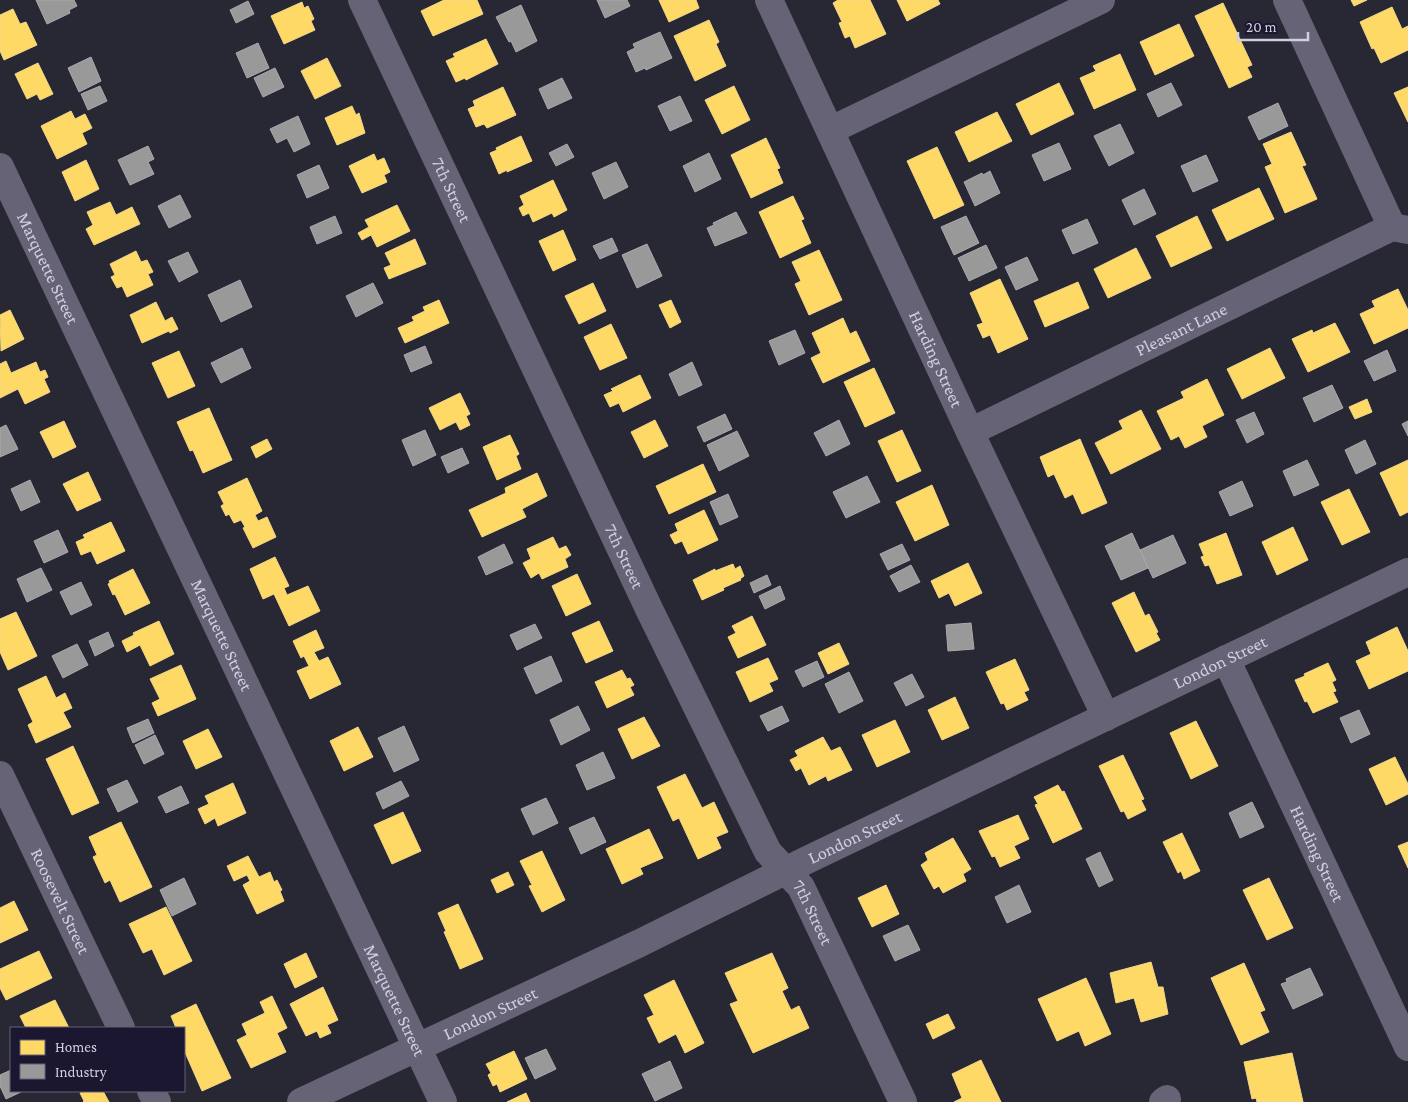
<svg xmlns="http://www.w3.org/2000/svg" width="1408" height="1102" font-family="'Crimson Pro',serif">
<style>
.homes{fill:#ffd966;stroke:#f1d68b}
.industry{fill:#999;stroke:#aaa9ae}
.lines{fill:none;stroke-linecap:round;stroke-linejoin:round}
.minor{stroke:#656375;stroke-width:28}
.labels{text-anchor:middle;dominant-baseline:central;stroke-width:5;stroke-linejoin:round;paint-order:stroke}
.street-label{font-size:18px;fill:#d0cfe0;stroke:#1b1730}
</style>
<rect width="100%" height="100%" fill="#282734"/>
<!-- homes -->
<path class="homes" d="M444,0h33l6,14 -50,22 -12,-25z
M659,0h37l3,8 -30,14z
M838,0h32l16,34 -31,14 -5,-12 -5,2 -6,-15 3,-1 -9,-19z
M897,0h41l2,4 -33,17z
M1351,0h16l-13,6z
M302,2l2,6 4,-2 6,13 -3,2 4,9 -31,14 -13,-28z
M1223,3l29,62 -5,2 5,10 -23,11 -34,-72z
M1392,7l10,22 6,-3v24l-27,13 -7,-15 -2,1 -12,-27z
M13,9l7,15 6,-2 11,23 -33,15 -4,-9v-36z
M709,20l10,22 -3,2 10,22 -31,15 -21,-45z
M1179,24l15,32 -39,19 -15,-33z
M486,39l12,25 -32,16 -1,-2 -9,4 -10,-21 9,-4 -2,-3z
M1120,54l16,36 -42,19 -14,-31 16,-7 -3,-5z
M327,58l14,28 -26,13 -14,-28z
M38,63l15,31 -13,6 -3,-6 -10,5 -12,-25z
M1059,83l15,31 -43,21 -15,-31z
M734,86l16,34 -28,14 -17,-34z
M503,87l13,28 -29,13 -3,-4 -8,3 -8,-18 7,-3 -2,-5z
M1408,87v35l-14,-29z
M352,106l4,9 3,-2 6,20 -28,12 -12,-27z
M71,111l4,8 10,-5 7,14 -10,5 5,11 -30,15 -16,-33z
M997,112l15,29 -43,21 -14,-30z
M1291,132l15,33 -4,1 15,33 -32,14 -20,-46 7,-3 -9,-20z
M521,136l11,25 -25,11v-2l-8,4 -9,-21 7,-3 -1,-2z
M766,138l14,30 -3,1 6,14 -32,15 -20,-43z
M937,147l27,58 -30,14 -27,-58z
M374,154l3,7 7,-3 6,14 -6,3 3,7 -25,11 -13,-27z
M86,160l13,29 -24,12 -13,-29z
M553,180l14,30 -13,7 -2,-4 -19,9 -4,-9 -6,3 -4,-8 5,-3 -4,-9z
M1259,188l15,31 -47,22 -15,-31z
M793,196l11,23 -3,1 10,23 -31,15 -21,-46z
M110,202l6,13 16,-8 8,17 -46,21 -8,-16 7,-4 -6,-13z
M397,205l13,26 -33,16 -6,-12 -9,5 -4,-7 11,-6 -4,-7z
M1197,216l15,32 -41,19 -15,-31z
M563,230l13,30 -23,11 -14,-30z
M415,239l11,25 -37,15 -5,-11 7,-3 -6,-12z
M1136,248l15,30 -43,20 -14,-29z
M819,250l23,50 -33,15 -14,-31 6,-3 -9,-19z
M136,251l5,11 6,-2 6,12 -5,2 5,11 -26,12 -5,-11 -5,2 -6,-11 4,-2 -5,-11z
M1000,279l28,60 -30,14 -8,-18 -7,3 -6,-13 6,-2 -13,-30z
M1078,282l11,26 -44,19 -11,-26z
M593,283l13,28 -27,13 -14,-28z
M1398,289l10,21v18l-34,16 -14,-30 15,-7 -3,-6z
M439,300l10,23 -44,20 -7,-15 16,-7 -2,-4 13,-6 -2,-4z
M671,300l10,22 -11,6 -11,-23z
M156,302l9,19 7,-4 6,12 -8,4 -1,-2 -27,12 -12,-28z
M10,310l14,29 -23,12 -1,-36z
M843,318l7,16 6,-3 14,30 -47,22 -12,-25 10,-5 -9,-20z
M1335,323l15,29 -42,20 -16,-33 20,-9 1,3z
M611,324l16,34 -27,12 -16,-33z
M1270,348l15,30 -43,21 -15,-30z
M179,351l16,35 -27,12 -16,-35z
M6,361l5,12 25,-11 4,10 5,-2 3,7 -4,2 6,13 -25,12 -7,-15 -18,9v-34z
M874,368l21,45 -30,14 -21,-45z
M640,375l11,23 -28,14 -4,-9 -9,4 -6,-12 9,-4 -2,-2z
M1207,379l17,36 -22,11 5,11 -22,11 -6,-12 -8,4 -14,-29 27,-13 -3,-6z
M460,393l10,21 -4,2 4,9 -10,5 -4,-8 -16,8 -11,-22z
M1367,399l5,13 -17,7 -6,-12z
M209,408l23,52 -29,13 -10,-23 -3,1 -13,-29z
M1141,410l20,39 -50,25 -16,-31 28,-14 -4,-8z
M655,420l13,26 -24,12 -13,-26z
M64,421l12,26 -23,11 -13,-26z
M902,430l19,41 -24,11 -19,-41z
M510,435l9,19 -3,2 5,13 -24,11 -14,-33z
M267,439l5,10 -16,9 -5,-11z
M1080,439l27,64 -25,11 -9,-20 -8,4 -11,-24 -6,3 -8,-20z
M1408,460v52l-8,4 -20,-43z
M703,464l13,28 -47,22 -13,-28z
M88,472l13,28 -24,11 -14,-27z
M537,473l10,23 -25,13 4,8 -44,20 -13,-27 37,-17 -1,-5z
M247,478l15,33 -7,4 3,6 9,-4 9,20 -23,11 -10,-20 2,-1 -4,-7 -7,3 -5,-9 -3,2 -5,-10 3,-2 -6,-12z
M932,485l17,40 -34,16 -19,-39z
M1349,489l21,43 -28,13 -21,-43z
M704,510l14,30 -30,14 -6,-13 -7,3 -5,-9 8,-4 -3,-7z
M111,522l14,29 -28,13 -6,-13 -10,4 -5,-13 9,-4 -2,-3z
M1293,527l15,33 -31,15 -15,-33z
M1226,533l16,42 -25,9 -8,-19 -4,1 -4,-9 3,-1 -5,-12z
M553,537l6,12 7,-3 5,9 -6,4 3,8 -26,12 -3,-6 -8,5 -8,-15 8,-4 -4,-10z
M275,557l14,29 -5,2 3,7 21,-9 12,25 -31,15 -15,-32 -11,5 -13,-30z
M968,563l14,30 -27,13 -6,-13 -10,5 -8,-17z
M733,564l2,5 5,-3 4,10 -4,3 1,1 -18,8 1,2 -22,10 -9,-20 22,-11v2z
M133,569l17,34 -25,12 -10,-21 -2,1 -5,-11 2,-1 -1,-2z
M577,574l14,30 -25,12 -14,-30z
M1134,592l11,24 4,-2 9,18 -2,1 4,7 -24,12 -24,-49z
M16,612l21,44 -29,14 -8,-18v-33z
M752,616l14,29 -28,13 -10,-21 8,-4 -4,-7z
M159,621l15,33 -24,12 -10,-21 -13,7 -5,-11 12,-6 -1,-2z
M599,621l14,30 -27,12 -14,-30z
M1397,627l11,24v20l-39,18 -13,-28 15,-7 -5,-12z
M316,630l8,18 -10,4 5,9 9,-4 13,27 -31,15 -13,-28 12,-5 -5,-10 -3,2 -8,-17z
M839,643l10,21 -21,10 -10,-21z
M768,658l10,21 -9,4 4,8 -23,11 -14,-30z
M1015,659l14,31 -5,2 4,8 -21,10 -3,-7 -3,1 -15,-32z
M1328,663l8,17 -4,2 4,9 -3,1 5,10 -25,11 -6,-12 -2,1 -10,-22 10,-4 -1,-2z
M181,665l15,34 -38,17 -6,-13 8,-4 -10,-20z
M622,670l5,9 3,-1 4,7 -4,2 4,8 -27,13 -12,-26z
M46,676l10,22 9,-5 7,15 -9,4 8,15 -35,16 -8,-18 5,-3 -15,-33z
M955,697l14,31 -27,12 -14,-30z
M644,717l16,29 -28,13 -14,-30z
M895,720l15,32 -33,15 -15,-32z
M1196,721l22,45 -27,13 -21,-46z
M358,727l15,30 -29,14 -14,-30z
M208,729l14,28 -26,12 -13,-28z
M823,737l8,14 9,-4 12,23 -24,11 -2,-5 -17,9 -8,-17 -5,3 -6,-11 8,-4 -3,-5z
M73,746l26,57 -27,12 -26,-56z
M1123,755l21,44 -3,1 5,10 -18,9 -4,-8 -3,1 -22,-46z
M1395,757l13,27v10l-22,11 -17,-36z
M685,774l17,34 12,-6 14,30 -12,5 5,11 -23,11 -19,-41 -6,3 -16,-34z
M233,783l13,30 -28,13 -3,-8 -10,6 -7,-15 11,-5 -4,-8z
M1058,785l4,7 2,-1 18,38 -29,14 -18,-38 3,-1 -4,-7z
M403,812l18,39 -29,13 -18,-39z
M1018,815l11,24 -15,7 6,12 -20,9 -5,-11 -3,1 -13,-26z
M121,822l31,65 -32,15 -10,-22 -5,3 -12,-26 4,-2 -8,-18z
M649,829l14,29 -23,10 3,6 -21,10 -16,-35z
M1182,833l18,38 -16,8 -3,-8 -3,2 -15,-31z
M953,838l18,31 -8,5 3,7 -23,12 -4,-7 -5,3 -13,-24 7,-5 -3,-7z
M1408,842v26l-10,-22z
M542,851l23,49 -23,12 -13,-26 3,-1 -12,-24z
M248,856l11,21 11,-5 4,10 3,-2 5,10 -2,1 4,10 -27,13 -14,-29 7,-4 -3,-6 -13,6 -7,-15z
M508,872l6,13 -17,8 -6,-13z
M1269,878l24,50 -26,12 -24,-50z
M886,885l13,29 -27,13 -14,-29z
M14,901l14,29 -28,13v-35z
M458,904l25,55 -23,10 -16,-37 2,-1 -8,-18z
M166,907l26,54 -28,14 -12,-26 -9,4 -14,-29z
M39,951l13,27 -46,22 -6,-12v-19z
M306,953l11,24 -22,11 -11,-24z
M772,953l16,35 -6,3 9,19 8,-4 10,22 -56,25 -23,-49 8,-3 -13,-28z
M1151,962l7,25h5l5,27 -27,8 -7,-24 -18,5 -6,-30z
M1244,963l21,47 -5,2 9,20 -28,13 -30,-67z
M1086,978l25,56 -26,12 -6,-15 -22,10 -19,-42z
M674,980l30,63 -19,10 -9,-19 -17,9 -12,-25 7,-3 -10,-20z
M323,987l15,33 -11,5 4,8 -11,5 -3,-7 -11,5 -16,-32z
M272,996l15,32 -10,5 9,19 -35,16 -14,-28 10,-5 -5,-11 23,-11 -5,-11z
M55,1000l14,28h-43l-6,-12z
M196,1004l35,74 -29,13 -18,-41v-22h-8l-5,-12z
M948,1014l7,14 -22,11 -7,-15z
M514,1051l13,28 -27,13 -3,-8 -4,2 -5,-11 3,-2 -5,-9z
M1292,1053l11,49h-46l-1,-4 -4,1 -8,-37z
M981,1060l20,42h-47l8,-4 -10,-24z
M84,1091h19l6,11h-26l1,-1 -4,-8z
M526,1093l4,9h-23z"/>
<!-- industry -->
<path class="industry" d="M36,0h38l3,6 -8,4 1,3 -23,11z
M597,0h30l3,6 -25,12z
M248,1l6,13 -18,9 -6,-13z
M521,5l16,36 -21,11 -5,-11 -2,1 -13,-25z
M660,32l12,26 -26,12 -1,-2 -9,4 -9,-20 8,-4 -2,-4z
M258,43l11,25 -22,10 -11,-25z
M91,57l10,24 -22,11 -11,-24z
M275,68l9,19 -21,10 -9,-19z
M562,78l10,20 -24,11 -9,-20z
M1171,83l11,22 -24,12 -11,-23z
M100,86l7,15 -19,9 -7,-16z
M680,96l12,25 -22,10 -12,-25z
M1278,103l10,23 -29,14 -11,-23z
M298,116l12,28 -16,8 -7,-14 -10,5 -7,-14z
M1120,124l14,29 -25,13 -15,-30z
M1059,143l12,26 -27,12 -12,-26z
M567,144l7,13 -18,9 -7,-13z
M148,146l6,13 -6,3 6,12 -24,11 -12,-25z
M709,153l12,26 -26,13 -12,-26z
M1206,155l12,26 -25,11 -12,-26z
M616,162l12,25 -24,12 -12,-26z
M319,165l10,23 -22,10 -10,-23z
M990,171l10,22 -25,13 -11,-24 18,-9 1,2z
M1144,189l12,25 -22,11 -12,-25z
M180,195l11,22 -22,11 -11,-22z
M736,212l11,21 -32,13 -8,-18 7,-3 -1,-2z
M335,216l7,17 -25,11 -7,-17z
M966,216l13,27 -25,12 -13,-28z
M1087,219l11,24 -25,11 -11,-24z
M612,238l6,13 -18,8 -7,-13z
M647,244l15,32 -25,12 -15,-33z
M986,245l11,23 -28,13 -11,-23z
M188,252l10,20 -19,10 -11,-21z
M1027,257l11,23 -22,10 -11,-23z
M240,280l12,27 -31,15 -13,-27z
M373,283l10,20 -27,14 -10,-21z
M795,330l10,23 -26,12 -10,-24z
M425,346l7,17 -21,9 -7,-17z
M242,348l9,20 -30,15 -10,-20z
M1387,350l9,21 -22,10 -10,-20z
M692,362l10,23 -23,11 -10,-22z
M1332,385l11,23 -29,14 -11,-24z
M1254,412l10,22 -17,9 -11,-23z
M725,414l7,15 -28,13 -7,-15z
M839,420l11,24 -24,12 -12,-23z
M1408,421v15l-6,-12z
M6,425l12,24 -18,8v-29z
M425,430l11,25 -23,11 -11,-26z
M737,431l12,25 -30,15 -12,-26z
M1365,440l11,24 -20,10 -11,-24z
M462,448l7,15 -21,10 -7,-16z
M1307,460l12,25 -25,11 -11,-25z
M867,476l13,26 -34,16 -13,-26z
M30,480l10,22 -19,9 -10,-22z
M1242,481l11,25 -23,10 -11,-24z
M728,494l10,23 -18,8 -10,-23z
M58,530l10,22 -24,11 -10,-22z
M1132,533l16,35 -27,12 -16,-34z
M1173,535l13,28 -33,15 -13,-28z
M504,544l9,19 -27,12 -8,-18z
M902,544l8,16 -22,10 -8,-16z
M911,565l9,17 -21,10 -9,-16z
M41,568l11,22 -25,12 -10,-23z
M767,575l4,10 -17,8 -4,-10z
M81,582l11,23 -21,10 -11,-23z
M780,586l5,13 -20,10 -6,-13z
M971,623l3,26 -26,2 -2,-26z
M535,624l7,14 -25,12 -7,-15z
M108,632l6,14 -19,10 -6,-15z
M77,644l11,21 -25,13 -11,-22z
M551,656l11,25 -26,13 -12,-26z
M817,661l7,16 -21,10 -8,-16z
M849,672l14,29 -24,12 -14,-29z
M912,674l12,23 -18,9 -12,-23z
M578,706l12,24 -29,15 -11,-25z
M782,706l7,15 -21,10 -8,-15z
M1359,710l11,24 -19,9 -11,-25z
M148,719l6,14 -21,10 -6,-15z
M404,726l15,34 -25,12 -16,-34z
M155,735l9,19 -20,10 -9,-19z
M603,752l12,26 -28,12 -11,-25z
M127,780l11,22 -20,10 -11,-23z
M401,781l8,15 -26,13 -7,-16z
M181,786l8,17 -23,10 -8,-16z
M546,798l12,25 -25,12 -12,-26z
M1252,802l12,25 -24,11 -11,-25z
M594,817l12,25 -25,12 -12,-26z
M1100,852l13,28 -14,7 -13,-28z
M184,878l12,26 -24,12 -12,-26z
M1019,885l12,27 -24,11 -12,-26z
M908,925l12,25 -25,11 -12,-25z
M1310,968l13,27 -30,14 -12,-25 6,-2 -1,-3z
M546,1049l10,20 -21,10 -10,-21z
M670,1061l12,27 -27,13 -13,-27z
M11,1070v21h12l-17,8 -6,-13v-11z"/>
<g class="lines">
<!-- minor -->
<g class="minor">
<path id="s1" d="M362,0l288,611 118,241 33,35 102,215"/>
<path id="s2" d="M769,0l201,432 136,285"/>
<path d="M1287,0l105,227"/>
<path d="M831,130l270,-130"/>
<path id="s3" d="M0,167l443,935"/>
<path id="s4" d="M970,432l422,-205 16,3"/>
<path id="s5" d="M1226,659l182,388"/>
<path id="s6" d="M0,775l121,253"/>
<path d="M151,1091l6,11"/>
<path id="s7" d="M301,1102l339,-159 167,-83 601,-288"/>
<path d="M1163,1102l4,-3"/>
</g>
</g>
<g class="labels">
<!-- street labels -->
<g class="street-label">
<text stroke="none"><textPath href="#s1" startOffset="210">7th Street</textPath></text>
<text stroke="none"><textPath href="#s3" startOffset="112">Marquette Street</textPath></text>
<text stroke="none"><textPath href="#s4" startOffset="235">Pleasant Lane</textPath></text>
<text stroke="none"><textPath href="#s2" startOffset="396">Harding Street</textPath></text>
<text stroke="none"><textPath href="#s1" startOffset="615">7th Street</textPath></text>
<text stroke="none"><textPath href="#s3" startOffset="518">Marquette Street</textPath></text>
<text stroke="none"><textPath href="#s7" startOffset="1019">London Street</textPath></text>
<text stroke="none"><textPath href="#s7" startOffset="614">London Street</textPath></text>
<text stroke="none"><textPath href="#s5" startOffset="215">Harding Street</textPath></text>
<text stroke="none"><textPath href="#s6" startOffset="140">Roosevelt Street</textPath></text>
<text stroke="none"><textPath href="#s1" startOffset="1020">7th Street</textPath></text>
<text stroke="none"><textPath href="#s3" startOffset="922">Marquette Street</textPath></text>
<text stroke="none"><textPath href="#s7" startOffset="209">London Street</textPath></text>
</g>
</g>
<!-- legend -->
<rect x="10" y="1027" width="175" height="65" fill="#1b1730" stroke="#636176"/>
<rect x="20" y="1040" width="25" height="15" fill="#ffd966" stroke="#636176"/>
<text x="55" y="1052" font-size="15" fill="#d0cfe0">Homes</text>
<rect x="20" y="1064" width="25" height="15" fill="#999999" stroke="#636176"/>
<text x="55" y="1077" font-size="15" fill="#d0cfe0">Industry</text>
<!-- scale -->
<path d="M1238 32v8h70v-8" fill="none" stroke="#d0cfe0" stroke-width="2.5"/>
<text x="1246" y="32" font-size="15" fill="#d0cfe0" stroke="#1b1730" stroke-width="4" paint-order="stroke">20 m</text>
</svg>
